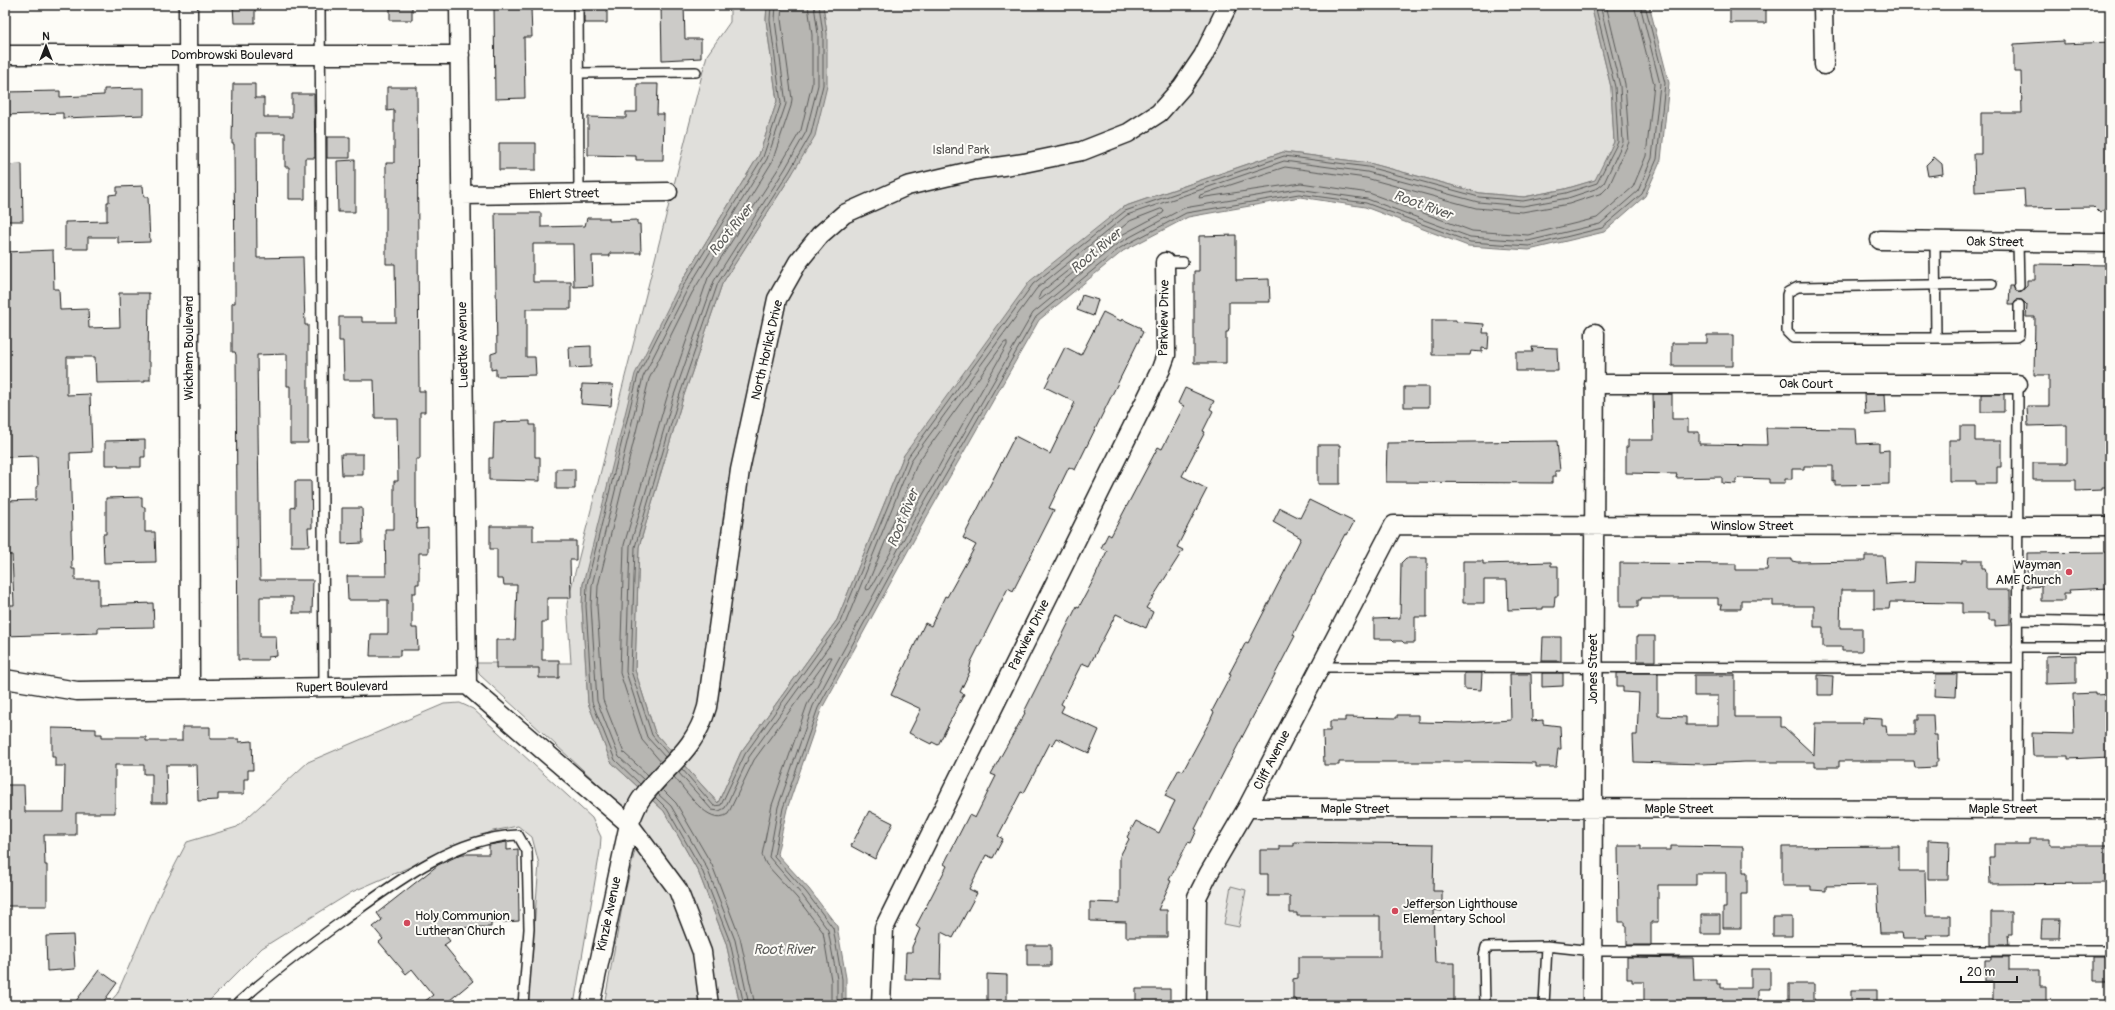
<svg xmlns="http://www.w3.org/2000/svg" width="2115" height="1010" font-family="Pangolin,sans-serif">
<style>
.built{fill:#eeede9}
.green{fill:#e0dfdb;stroke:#7e7e7c}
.water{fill:#b7b6b2;stroke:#797876}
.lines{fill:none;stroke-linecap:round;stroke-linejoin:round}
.shore{stroke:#5a5a58;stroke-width:1}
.building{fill:#cccbc8;stroke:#1c1c1c}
.lane-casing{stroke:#1c1c1c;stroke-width:12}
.street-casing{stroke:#1c1c1c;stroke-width:21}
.lane{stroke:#fdfcf7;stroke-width:9}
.street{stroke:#fdfcf7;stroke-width:18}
.poi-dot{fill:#d1495b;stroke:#fdfcf7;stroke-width:1.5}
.labels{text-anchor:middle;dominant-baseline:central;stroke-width:4;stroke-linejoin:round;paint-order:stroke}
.street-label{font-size:13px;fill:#1c1c1c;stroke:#fdfcf7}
.park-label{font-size:13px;fill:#575655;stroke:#fdfcf7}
.poi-label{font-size:13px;fill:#1c1c1c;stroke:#fdfcf7;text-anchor:start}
.water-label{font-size:14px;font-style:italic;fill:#5a5a58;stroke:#fdfcf7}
</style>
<rect width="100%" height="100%" fill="#fdfcf7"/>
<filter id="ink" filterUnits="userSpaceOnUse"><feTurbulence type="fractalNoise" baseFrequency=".025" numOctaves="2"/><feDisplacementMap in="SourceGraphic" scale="8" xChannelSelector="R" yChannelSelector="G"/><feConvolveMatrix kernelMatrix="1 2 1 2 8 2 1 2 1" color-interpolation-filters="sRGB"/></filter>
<g filter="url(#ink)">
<!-- built -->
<path class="built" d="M1247,808l346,1 -1,196h-396l1,-108z"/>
<!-- green -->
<path class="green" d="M730,5h37l-1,15 11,81 -18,54 -80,131 -96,298 -1,22 6,97 23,59 53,49 34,60 28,72 14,62h-136l20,-108 16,-68 -44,-47 -116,-107 -5,-12h96l-4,-59 140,-549 23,-33z
M823,5h768l20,82 3,55 -18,38 -31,9 -41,8 -44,-4 -111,-30 -86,-11 -160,55 -219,248 -67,165 -96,132 -23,51 -63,-70 -20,-63 4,-123 43,-146 40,-117 70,-110 35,-140z
M460,703l13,6 119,109 9,19 -1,14 -26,154h-46l11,-141 -7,-27 -14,-11 -25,5 -141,61 -90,56 -57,57h-98l10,-11 44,-102 26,-50 50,-15 71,-65 136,-58z
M1231,886l15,4 -7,37 -15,-3z"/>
<!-- water -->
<path class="water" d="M767,5h56l4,29v52l-12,50 -23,38 -70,110 -40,117 -43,146 -4,123 20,63 63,70 23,-51 96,-132 67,-165 126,-174 93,-74 160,-55 86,11 111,30 44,4 41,-8 30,-9 19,-38 -3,-55 -20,-82h58l20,78 -8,77 -16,36 -41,36 -75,18 -61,-4 -103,-39 -65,-10 -112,20 -65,34 -84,69 -118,207 -100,183 -34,99 -10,45 32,35 28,37 9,52v27h-106l-14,-62 -28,-72 -34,-60 -53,-49 -23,-59 -6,-97 1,-22 52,-210 44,-88 80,-131 18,-54 -11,-81z"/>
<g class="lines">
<!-- shore -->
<path class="shore" d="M1606,5l19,79 4,58 -20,44 -7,7 -33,11 -47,8 -46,-4 -110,-30 -81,-11 -85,28 -1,3 102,-15 68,10 103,38 56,4 69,-17 36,-31 13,-31 8,-72 -20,-79
M1161,209l3,1 -1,3 -49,26 -74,61 -2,-1 3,-7 89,-71z
M1007,342v3l-137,244 -3,1 -1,-2 52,-126 86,-119z
M668,754l-16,-19 -21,-64 4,-124 43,-147 40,-117 71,-111 22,-38 12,-49v-51l-4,-29
M665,757l-18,-20 -21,-65 4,-126 43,-148 41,-117 71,-112 21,-37 12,-47v-51l-4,-29
M661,762l-19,-22 -22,-67 4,-128 43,-148 41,-119 72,-112 21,-36 11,-46v-49l-4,-30
M682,769l32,37 7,-1 24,-51 95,-132 68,-165 125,-173 92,-73 159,-55 84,11 111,30 44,4 43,-8 31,-10 21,-41 -3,-55 -20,-82
M678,772l34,38 7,1 6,-3 24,-51 96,-133 67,-165 125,-171 90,-73 157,-54 83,11 111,30 45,4 45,-8 30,-10 6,-5 19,-41 -3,-56 -20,-81
M648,775l-24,-22 -21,-53 -6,-94 1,-20 51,-207 43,-86 80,-131 19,-56 1,-7 -11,-80 1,-14
M674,777c12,13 34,50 54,37l26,-54 75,-103h3l-25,48 -35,100 -10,50 4,9 31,34 26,34 8,48v25
M644,780l-25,-23 -22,-56 -6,-95 1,-21 51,-208 44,-87 80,-131 19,-55 -11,-84 1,-15
M640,784l-25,-24 -23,-58 -6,-96 1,-22 51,-209 44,-87 81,-131 18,-54 -11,-83 1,-15
M662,789l14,14 36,62 28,73 15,67
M658,794l13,12 36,62 28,72 14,65
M655,797l12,12 35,61 28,72 14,63
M837,1005v-26l-9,-49 -26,-35 -33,-38 9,-50 35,-101 100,-184 120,-209 84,-69 67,-36 114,-19 69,10 103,38 58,4 72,-17 38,-33 14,-33 8,-74 -20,-79
M842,1005v-26l-9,-51 -27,-36 -32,-36 9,-48 35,-100 99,-183 119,-208 84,-69 66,-35 113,-19 67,9 104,39 59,4 73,-18 40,-34 15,-35 8,-76 -20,-78"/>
</g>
<!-- building -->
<path class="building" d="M233,5h22v18h-21z
M390,5h22v15h-22z
M498,5h30v3h3l1,29h-8l1,61 -30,1 -1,-93z
M584,5h23v18h-23z
M661,5h23l1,34h16v19l-39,2z
M1730,5h36v18h-36z
M2063,41v3l47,-2v163l-10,8 -6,-6 -69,1 -1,-19 -49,3 -1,-38h7v-41h41l-1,-41h-7v-28z
M233,84h22v14h9v19h28v-23h22l1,64h-10v41h-16v-32h-4v-34h-29l1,125 46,-1 2,68h3v118h-18v-57h-3v-32l-30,1 3,225h53l-1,33h-19v-16h-33v39h16l1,20 -9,1v3h-30l-2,-305 -1,-3h-3v-49h3v-12l-1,-147h-2z
M637,84h21l-1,30h7l-1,46h-27v-4l-48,-1v-38l38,1v-6h11z
M387,87h30l2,304h6v21h-5v47h-4v42l1,28 11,-1v25h-9v31h-3v9h-4v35h5l1,22h-18v6h-30l1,-22h17v-34h-40l-1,-24h39l-1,-47h9v-48h4l-1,-63h-22l-1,-38h-30l-1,-39h-4v-24h23v5h34l-1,-58h-9v-101h8v-53l-7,1z
M144,88v27l-81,3v-5l-58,2v-23l55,-1v6l44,-2v-6z
M327,137h23v21h-23z
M499,143h37v27h-37z
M1934,157l8,7 1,10 -15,2 -2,-11z
M355,160v52h-17l-1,-51z
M22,164l1,57h-18v-56z
M143,186l1,11h4l2,45 -32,1v-6h-30v12h-23v-27l42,-1v-19h2v-7l8,-1v-7z
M495,213h46v14l44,-1 2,-8h22v3l28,-1v4h3l1,29h-31v3h-18l1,30 -19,1 -1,-43h-40v38h38v27h-45v48h9l1,18 -40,1v-7l-5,1v-16l6,-2z
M1236,235v45l33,-1 1,23h-41v27l-1,3h-2v31h-32v-92h5v-35z
M53,250l1,39h5l1,21 28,-1 1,19 31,-1 -1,-34h30l-1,69h2v18h-5v2l-49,1 -1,-26h-28v38l23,-1 2,58 -22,1 2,77h-1l1,39h3v11h24v25l54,-2 1,24 -56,1v5l-93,3v-27l1,-4h8l-2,-50h-7v-54l31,-1v-13h2l-1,-31 -32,1v-205z
M2035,264l75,1v222h-8v3l-26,1v-11h-43v-17h34v-38l-39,1 -1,-20h22v-31h-15l1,-58h-9l1,-12 -5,-5h-6l-3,5h-4l1,-19h3l3,5 4,1 7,-6v-6h8z
M1082,295l16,5 -5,16 -16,-6z
M1103,312l18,9 1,-2 19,9 -1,2 3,2 -68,138 -6,-3 -20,41 5,2 -41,81 -5,-3 -37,74 -2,9h1l-10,21 4,2 -26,51 -6,-3 -1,2 -22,-11 12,-24 -30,-14 34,-72 6,3 14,-30 2,1 29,-52 -13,-7 52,-102 35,18 25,-52 -30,-15 20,-40 16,8z
M1432,320h24v2l28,2 -1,9h6l-1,16 -6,-1v4l-11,-1 -1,4h-38z
M1707,335h26v31h-61v-23h35z
M591,346v21l-21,1 -1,-21z
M1532,347l25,1 1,23h-42v-19h17z
M582,384l31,1 -2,21 -30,-2z
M1404,387h25v20h-25z
M1185,388l29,13 -4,8 3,2 -10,20 2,1 -23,44 25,13 -30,58 6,3 -37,58 7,4 -7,16 -30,-14 -27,52 -7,-3 -21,41 3,2 -3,6 38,18 -10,23 -33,-15 -4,7 -2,-2 -26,50 -3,-1 -23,44 5,3 -10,19 -7,-3 -17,34 8,4 -24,45 -12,-6 -1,48 -35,-1 1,-27h6v-5l8,-18 -4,-3 31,-60 -3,-2 25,-49 6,3 21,-42 -5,-2 34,-61 -1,-1 53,-106 2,1 15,-28 13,-28 -6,-3 7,-14 3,2 47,-89 4,2 22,-43 -6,-3z
M1653,394h19v25h16v13h11v12l68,1 -1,-17 90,1 1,15 22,-1v8l10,-1v34l-54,1v-4l-2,1v-16h-29v3h-12v10h-7v4h-16v-4l-29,-1 -4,1v5l-14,-1v-6l-46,1 1,-4 -51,-1v-26h2v-7h26z
M1864,394h21l1,19 -21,1z
M1981,394h23v18h-23z
M530,421v4h5v32h5v24l-51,-1v-22h4l1,-36z
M1960,426h15v15h26v26h-4v17h-21v-3h-27v-41h11z
M145,440v17h-4v10h-23v-2h-13v-24z
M1557,441l3,30h-5v6h-3v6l-166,-1 1,-39z
M1318,445h22v39h-22z
M341,454h22v21h-21z
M556,469h19v20h-19z
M295,481h16l1,47h-4l1,18h-18v-38l4,-1z
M142,497v10h3v25h10l1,30 -52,1 -1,-29h3v-36z
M1309,500l45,22 -7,13 -2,-1 -33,63 -19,38 2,1 -81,155 -19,38 2,1 -6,13 -3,-1 -19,38 2,1 -13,29h9v27h-41v-15l-36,-1v-19l30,1v-47l9,-17 -2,-2 9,-16 23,12 16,-32 -10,-5 4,-9 10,-18 4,2 27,-50 4,-9 -2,-1 19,-36 -2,-1 17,-32 2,1 43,-84 10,-21 -28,-16 7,-14 20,10z
M342,508h20l1,35 -21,1z
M490,526h43v15h43v19h-6l1,38h-24v24h-5v38h17v18h-20v-10h-43v-28h19l2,-55h-13l-1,-6h-6v-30h-7z
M2110,552v36l-41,2 1,4h-6v7h-23v-15l-14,1v-34z
M1865,556h19l2,28 28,-2 1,-20 47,1v-3h20v8h3l1,5v17h24v35l-15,1v-6h-6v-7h-27v-10l-72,-1 -1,7h-15v-19h-33l-1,38h22v23h-20v-4h-19v-20h-9v-21h-41v-6h-32v9h-20l1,-4h-4v-7h-77v2h-3v7h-18v-44l116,1v6h31l1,-11h24v2l5,1 68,-1z
M1406,558h21v59h-12v26h-11l-2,-2h-8l-2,-2h-18v-20l26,-1 1,-55z
M1463,561h20v3l68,-2v4h7v30h-3l-1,11h-11v2l-35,1 -1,-30h-23v23h-21z
M1637,636h18v25h-18z
M1543,637h18v24h-19z
M2076,655v28l-30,1v-28z
M1464,673h18l-1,17 -17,-1z
M1542,673h21v13l-21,1z
M1617,673h41v43l28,1v8h32v-29h-24v-21h41v42h46v10h3l30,28 1,-32h48v-5l19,1v6h4l1,10h28v-15h3v-5h15l1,20h3l1,27h-2v5l-21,1 -1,-7h-75v6h-24v-5h-70l-43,2 -68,-2 -1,-27h4l2,-42 -16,-1v-6h-6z
M1510,674h21l1,47 11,-1v4l17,2 1,23h-3l-2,18h-20v-4l-53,-1h-144v3h-15l-1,-34h7v-10h15v-4l52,1v-3h21v7l47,1 46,-3z
M1936,674h21l-1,23 -21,-1z
M1818,675l15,1 -1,19h-14z
M2095,693v2l15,-1v63l-42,2v-3h-35l-1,-23 42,1 -1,-40z
M182,727h28v12h29v3l13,-1 1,29h-5v9h-4v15h-26v6l-20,1 -1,-36h-31l1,38h-15v-29h-8v-9h-29v48h-39v22h-32l1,30h2v41h-42v-121h19l1,27h39l1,-46h-10v-9h-3v-29l44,1v5h6v3h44v4h36z
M869,811l24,12 -18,36 -24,-13z
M2029,839h21v6h60v38l-120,1 -1,-27h5v-13h35z
M1928,840l21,1 -1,38h-20z
M507,842v8l11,-1 1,72 -28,2v4l-51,1 10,13 -6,4 29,36 -29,24h-24l13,-10 -21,-26 -6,5 -27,-32 4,-3 -10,-12 9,-7 -5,-7 61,-48 24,-11h27v-9z
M1294,842l140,2 -1,47h9v20l-9,-1 2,53h19v42h-156l-2,-6h-3v-20l5,-1v-21h82v-41h-83v-3h-7v-17h-22v-22h-8v-24h20v-4h14z
M1618,846h23v4h30v-4l72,1v25h4v22h-6v34h-18v-20h3v-35h-30v12h-38v37h-7v23h-24v-19h-2v-4h-6z
M1899,846v25h26l1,45h24v19h-24l1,3h-24l-1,-5h-22l-3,-48 -51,1v5l-15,-1v-4h-29v-39z
M1991,912h21v22h-4l1,11h-18z
M1701,915h19v19h-19z
M1773,917h19v19h-19z
M2042,919h18l-1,19h-18z
M73,935l2,34 -28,2 -1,-35z
M1027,945h24v21h-24z
M1627,957l66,1 1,22h23v4h4v4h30v-19h19v20h-12v16h-114v-23h-12v-3h-5z
M1991,957h18v13h31v16h6v19h-53v-23h-8v-22h6z
M2094,957h16v24h-16z
M99,970l18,13 -16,22h-28z
M987,974l20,1v30h-20z
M1789,984h25v21h-25z
M1136,989h34v16h-34z
M1851,990h26v15h-26z"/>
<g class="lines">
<!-- lane casing -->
<g class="lane-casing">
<path id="lane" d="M320,5l4,682
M578,5l1,188
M578,73l118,-1
M1935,241l1,97h-143l-6,-6v-37l1,-3 10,-5 194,-3
M2018,243l1,43
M1165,262h18
M1936,338l80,-1 3,-2v-30
M2017,620l93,2
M2017,647h93
M1320,667l697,1
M2017,809l1,-425
M236,1005c33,-30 69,-57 105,-83 51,-37 112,-85 177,-87l9,16 2,78 -6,76
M1485,1005l-1,-50 2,-8 61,-1 46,5h517
M1544,1005l3,-59"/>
</g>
<!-- street casing -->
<g class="street-casing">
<path id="street" d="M188,5l2,685
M459,5l8,680
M1823,5l1,60
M5,55h455
M461,195l207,-3
M1880,240l230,3
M1594,384h424
M5,679l72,12 390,-6 162,139 49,66 24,62 7,53
M1247,808l863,1
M590,1005l39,-181c4,-8 7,-18 12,-25 26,-35 53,-46 66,-92l33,-237 37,-171 21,-37 22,-27 24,-21 63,-28 68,-16 49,-7 58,-12 46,-18 31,-20 23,-26 21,-31 25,-51
M881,1005l3,-77 277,-559 5,-14 -1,-93
M1196,1005l1,-108 12,-24 38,-65 147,-283 716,1
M1592,1005l3,-672"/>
</g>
<!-- lane -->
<use href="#lane" class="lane"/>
<!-- street -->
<use href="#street" class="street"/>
</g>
</g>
<!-- markers -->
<g class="poi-dot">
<circle cx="2069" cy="572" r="4"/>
<circle cx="1395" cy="911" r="4"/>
<circle cx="407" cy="923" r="4"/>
</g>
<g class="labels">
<!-- street labels -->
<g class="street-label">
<text x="232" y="55">Dombrowski Boulevard</text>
<text transform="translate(564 194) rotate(-1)">Ehlert Street</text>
<text transform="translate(1995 242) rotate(1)">Oak Street</text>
<text transform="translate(1164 318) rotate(-89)">Parkview Drive</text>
<text transform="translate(463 345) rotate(-91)">Luedtke Avenue</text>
<text transform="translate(189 348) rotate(-90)">Wickham Boulevard</text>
<text transform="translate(767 350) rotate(-77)">North Horlick Drive</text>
<text x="1806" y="384">Oak Court</text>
<text x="1752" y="526">Winslow Street</text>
<text transform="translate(1029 635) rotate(-64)">Parkview Drive</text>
<text transform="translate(1593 669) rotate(-90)">Jones Street</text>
<text transform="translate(342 687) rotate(-1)">Rupert Boulevard</text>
<text transform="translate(1272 760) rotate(-63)">Cliff Avenue</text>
<text x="1355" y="809">Maple Street</text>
<text x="1679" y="809">Maple Street</text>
<text x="2003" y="809">Maple Street</text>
<text transform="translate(609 914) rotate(-78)">Kinzie Avenue</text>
</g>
<!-- park labels -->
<g class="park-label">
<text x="961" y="150">Island Park</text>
</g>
<!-- poi labels -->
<g class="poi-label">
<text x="2061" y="565" text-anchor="end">Wayman<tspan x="2061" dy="15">AME Church</tspan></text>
<text x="1403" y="904">Jefferson Lighthouse<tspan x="1403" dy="15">Elementary School</tspan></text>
<text x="415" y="916">Holy Communion<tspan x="415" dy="15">Lutheran Church</tspan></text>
</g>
<!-- water labels -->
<g class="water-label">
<text transform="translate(1423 205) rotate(20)">Root River</text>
<text transform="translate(731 230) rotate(-51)">Root River</text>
<text transform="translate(1096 251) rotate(-40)">Root River</text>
<text transform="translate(903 518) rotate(-68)">Root River</text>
<text x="784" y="949">Root River</text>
</g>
</g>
<!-- margin -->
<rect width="2115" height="1010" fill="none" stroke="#fdfcf7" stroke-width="20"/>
<rect x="10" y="10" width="2095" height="990" fill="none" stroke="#1c1c1c" stroke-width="1.5" filter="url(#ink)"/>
<!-- north arrow -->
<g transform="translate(46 46)" stroke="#fdfcf7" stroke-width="3" paint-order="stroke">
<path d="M0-3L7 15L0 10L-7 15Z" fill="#1c1c1c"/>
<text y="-6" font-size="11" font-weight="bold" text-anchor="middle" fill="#1c1c1c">N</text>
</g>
<!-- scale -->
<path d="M1961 976v6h56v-6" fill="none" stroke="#1c1c1c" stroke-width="2"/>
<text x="1967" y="976" font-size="12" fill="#1c1c1c" stroke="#fdfcf7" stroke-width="3" paint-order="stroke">20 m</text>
</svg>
